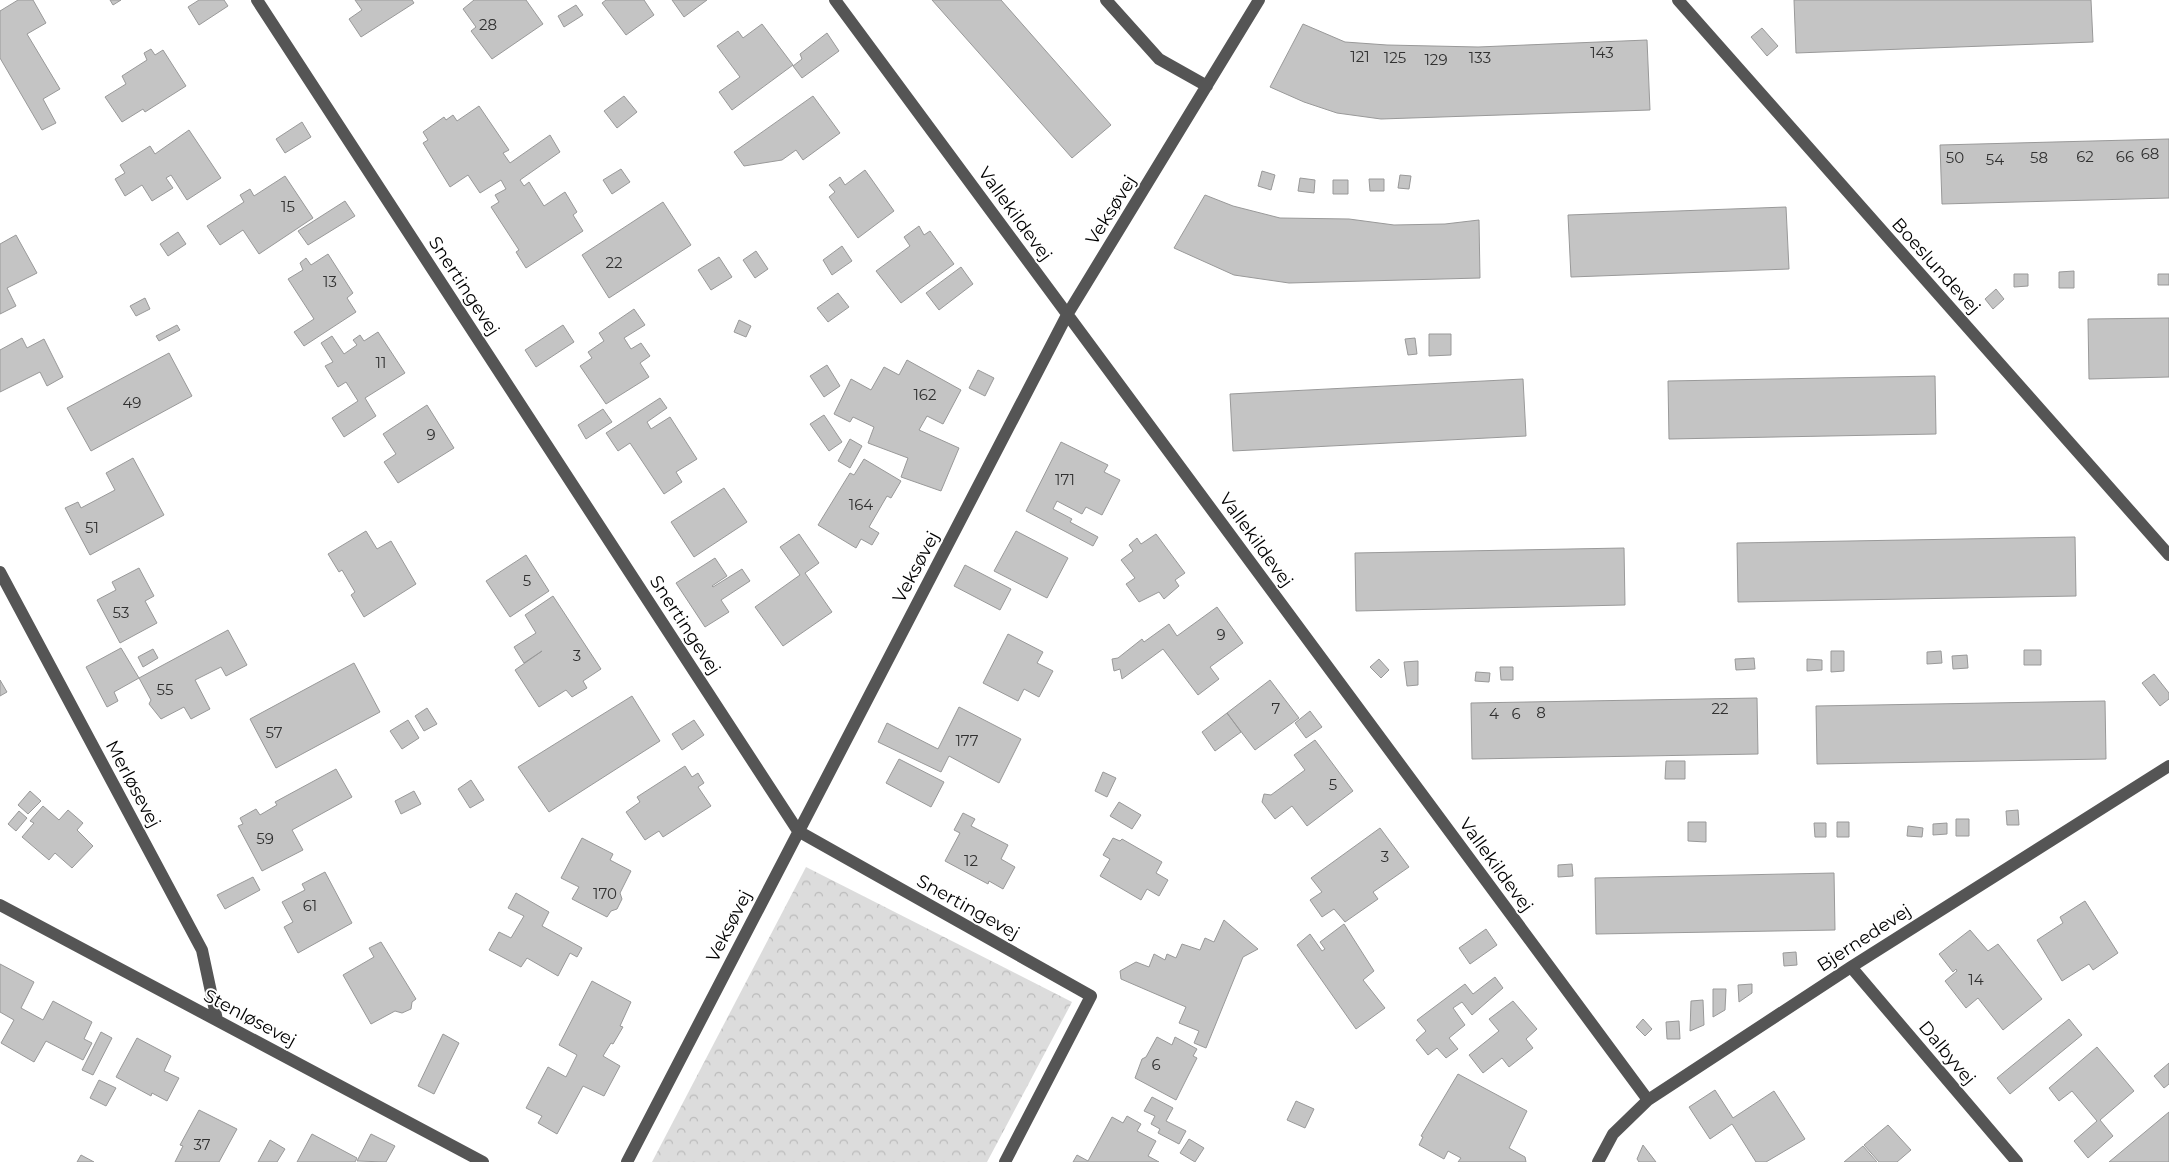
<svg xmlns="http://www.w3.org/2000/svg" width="2169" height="1162" font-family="Montserrat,sans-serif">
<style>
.park{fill:url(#park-crowns)}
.building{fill:#c4c4c4;stroke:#999}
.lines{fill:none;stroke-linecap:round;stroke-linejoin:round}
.minor{stroke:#555;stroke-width:12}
.labels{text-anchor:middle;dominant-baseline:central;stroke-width:4;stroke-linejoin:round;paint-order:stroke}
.number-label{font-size:15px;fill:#313131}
.street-label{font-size:18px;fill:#000;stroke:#fff}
</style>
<defs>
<pattern id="park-crowns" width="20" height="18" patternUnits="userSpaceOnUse" patternTransform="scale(1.25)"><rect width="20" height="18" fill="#dcdcdc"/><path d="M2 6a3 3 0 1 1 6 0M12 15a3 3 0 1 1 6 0" fill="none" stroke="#bbb"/></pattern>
</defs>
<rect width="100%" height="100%" fill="#fff"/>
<!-- park -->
<path class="park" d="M806,867l266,135 -85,160h-335z"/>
<!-- building -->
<path class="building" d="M18,0h15l13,23 -19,11 33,55 -17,10 13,24 -14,7 -42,-72v-47z
M110,0h11l-8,5z
M199,0h25l4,6 -29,19 -11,-18z
M355,0h57l2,3 -53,34 -12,-18 13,-9z
M474,0h52l17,24 -51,35 -21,-28 5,-4 -13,-18z
M606,0h38l10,15 -28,20 -24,-32z
M672,0h35l-23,17z
M932,0h69l110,125 -39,33z
M1794,0h297l2,42 -297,11z
M576,5l7,10 -19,12 -6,-11z
M762,24l31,41 -61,45 -13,-18 21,-15 -23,-31 21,-15 5,7z
M1303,24l42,18 42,3 91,2 169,-7 3,70 -269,9 -44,-6 -33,-11 -34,-15z
M1762,28l16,18 -11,10 -16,-19z
M827,33l12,18 -37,27 -9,-12 9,-7 -2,-5z
M151,49l4,6 8,-5 23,36 -41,26 -2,-3 -21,13 -17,-25 21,-13 -4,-8 25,-16 -3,-7z
M624,96l13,16 -20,16 -13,-17z
M813,96l27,37 -37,27 -7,-10 -14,10 -38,6 -10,-14z
M479,106l30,44 -6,3 7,10 40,-28 10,17 -40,28 4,6 5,-4 15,24 21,-14 12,20 -4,3 10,16 -57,37 -10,-16 3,-2 -28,-43 8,-5 -4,-7 11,-6 -5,-9 -21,13 -12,-18 -18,12 -27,-44 5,-3 -5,-8 21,-15 2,3 7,-5 4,6z
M302,122l9,15 -26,16 -9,-14z
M189,130l32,48 -34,22 -16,-25 -5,3 7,10 -21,13 -10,-16 -17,11 -10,-17 10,-6 -5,-8 30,-19 5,8z
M2169,139v59l-227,6 -2,-59z
M621,169l9,13 -18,12 -9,-14z
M865,170l29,41 -36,27 -29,-41 6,-5 -6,-7 11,-8 5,8z
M1262,171l13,4 -4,15 -13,-4z
M1400,175l11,1 -2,13 -11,-1z
M285,176l28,42 -54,36 -16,-24 -23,15 -13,-19 37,-24 -4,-7 10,-6 4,7z
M1300,178l15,2 -1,13 -16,-2z
M1369,179h15v12h-14z
M1333,180h15v14h-15z
M1205,195l28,11 47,12 69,1 45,6 51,-1 34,-4 1,58 -191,5 -55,-8 -60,-27z
M345,201l10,15 -47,29 -10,-14z
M663,202l28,43 -82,53 -27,-43z
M1786,207l3,62 -218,8 -3,-62z
M919,226l5,9 6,-4 24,33 -53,39 -25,-32 34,-25 -6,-9z
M178,232l8,12 -18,12 -8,-12z
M16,235l21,38 -30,15 9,18 -16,8v-70z
M842,246l10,15 -20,14 -9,-15z
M756,251l12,18 -13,9 -12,-18z
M328,254l25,39 -6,5 9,14 -52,34 -10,-14 20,-13 -26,-40 15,-9 -3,-7 6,-5 5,7z
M719,257l13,20 -21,13 -13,-20z
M961,267l12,17 -34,26 -13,-17z
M2074,271v17h-15v-16z
M2014,274h14v12l-14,1z
M2158,274h11v11h-11z
M1996,289l8,10 -11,10 -8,-10z
M838,293l11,14 -21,15 -11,-14z
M145,298l5,11 -14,7 -6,-10z
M634,309l11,16 -21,13 7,11 10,-6 9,13 -10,7 9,14 -43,27 -26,-38 12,-8 -4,-6 16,-11 -5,-8z
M2169,318v59l-80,2 -1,-60z
M739,320l12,6 -5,11 -12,-5z
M177,325l3,5 -21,11 -3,-5z
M563,325l11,17 -38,25 -11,-17z
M378,332l27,41 -40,25 11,18 -32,21 -12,-19 26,-17 -12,-19 -8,5 -13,-21 8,-4 -12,-19 11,-7 12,18 13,-9 -4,-5 7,-5 4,6z
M1429,334h22v21l-22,1z
M22,338l5,10 17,-9 19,38 -16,9 -7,-14 -40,20v-42z
M1415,338l2,16 -9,1 -3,-16z
M169,353l23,43 -101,55 -24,-43z
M907,360l54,30 -18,34 -16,-8 -8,14 40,18 -18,43 -40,-14 7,-19 -40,-15 6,-16 -21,-10 -3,5 -16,-8 17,-35 20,11 13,-23 15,8z
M827,365l13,21 -16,11 -14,-21z
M978,370l16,8 -9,18 -16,-8z
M1935,376l1,58 -267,5 -1,-58z
M1523,379l3,57 -293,15 -3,-57z
M660,398l7,10 -20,14 4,7 19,-12 27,42 -21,13 6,10 -18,12 -34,-51 -12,8 -12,-18z
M427,405l27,43 -56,35 -14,-21 12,-8 -13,-20z
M603,409l9,13 -26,17 -8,-14z
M824,415l18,27 -13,9 -19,-27z
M850,439l12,7 -12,22 -12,-7z
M1061,442l47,23 -4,7 16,8 -18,35 -16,-8 -4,7 -25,-13 -4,8 19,10 -2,3 28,15 -5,9 -67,-35z
M133,458l31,57 -74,40 -25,-47 13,-6 3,6 34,-18 -9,-17z
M864,459l37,22 -10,17 -4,-2 -18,31 10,6 -7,12 -11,-6 -5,9 -38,-23 32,-52 4,2z
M724,488l23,34 -53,35 -23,-35z
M366,531l11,18 14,-8 25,43 -52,33 -13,-22 4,-3 -13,-22 -3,2 -11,-18z
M1016,531l52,27 -21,40 -53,-27z
M799,534l20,29 -14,10 27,39 -49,34 -28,-39 45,-32 -20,-28z
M1156,534l29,39 -10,7 4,6 -15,13 -5,-7 -20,10 -13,-18 9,-6 -14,-18 12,-9 -4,-6 8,-7 4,6z
M2075,537l1,59 -338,6 -1,-59z
M1624,548l1,57 -269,6 -1,-58z
M526,555l23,36 -39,26 -24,-36z
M715,558l12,18 -15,10 1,1 29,-18 8,12 -29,19 8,12 -24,15 -29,-44z
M965,565l46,24 -11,21 -46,-24z
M139,568l15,28 -9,5 12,22 -37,20 -23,-43 19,-10 -4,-8z
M553,596l48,73 -18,12 4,7 -15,9 -6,-7 -27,17 -24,-37 27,-19 -18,12 -10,-16 22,-14 -11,-18z
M1217,607l26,36 -33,24 9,12 -21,16 -35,-46 -41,30 -2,-10 -6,2 -2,-12 6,-1 24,-19 2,3 25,-18 8,12z
M228,630l19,35 -21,11 -5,-9 -26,13 15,29 -19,10 -7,-12 -23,12 -12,-15 2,-4 -12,-22z
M1008,634l35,18 -6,11 16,8 -14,26 -15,-8 -6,12 -35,-18z
M121,648l18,30 -25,14 4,9 -11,6 -21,-40z
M153,649l5,9 -15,9 -5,-10z
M2024,650h17v15h-17z
M1831,651h13v20l-13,1z
M1941,651l1,12 -15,1v-12z
M1967,655l1,13 -15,1 -1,-13z
M1754,658l1,11 -19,1 -1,-11z
M1379,659l10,11 -8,8 -11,-11z
M1807,659l15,1v10l-15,1z
M1418,661v24l-11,1 -3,-24z
M354,663l26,49 -104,56 -26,-49z
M1500,667h13v13h-12z
M1476,672l14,1 -1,9 -14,-1z
M2154,674l15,19v6l-9,7 -18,-23z
M0,680l7,12 -7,4z
M1270,680l29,38 -44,32 -28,-37z
M632,696l28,45 -111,71 -31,-45z
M1757,698l1,56 -286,5 -1,-56z
M2105,701l1,58 -289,5 -1,-58z
M959,707l62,32 -22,44 -50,-27 -8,16 -63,-30 9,-19 51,26z
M427,708l10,16 -13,7 -9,-15z
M1310,711l12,16 -16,11 -11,-15z
M1227,713l14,19 -26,19 -13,-19z
M408,720l11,18 -17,11 -12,-18z
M694,720l10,15 -22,15 -10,-16z
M1315,740l38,51 -46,35 -15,-20 -17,13 -13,-17 2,-8 7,1 34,-25 -11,-15z
M899,759l45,23 -13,25 -45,-24z
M1666,761h19v18h-20z
M685,766l7,11 6,-4 6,10 -6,4 13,19 -48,31 -4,-6 -14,9 -19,-28 14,-10 -3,-5z
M336,769l16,28 -60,33 11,20 -41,21 -24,-45 5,-2 -3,-6 16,-9 4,6 17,-10 -2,-3z
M1103,772l13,6 -9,19 -12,-6z
M471,780l13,20 -14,8 -12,-19z
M30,791l11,10 -13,13 -10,-9z
M414,791l7,13 -20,10 -6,-13z
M1119,802l22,13 -9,14 -22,-13z
M43,806l16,14 9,-10 15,13 -6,7 16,16 -21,22 -17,-15 -6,7 -27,-23 12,-14 -4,-2z
M2018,810l1,15h-12l-1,-14z
M19,811l8,7 -11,13 -8,-7z
M963,813l12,6 -4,7 37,19 -7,14 14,8 -12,22 -14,-8 -1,3 -43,-23 15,-28 -6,-3z
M1956,819h13v17h-13z
M1688,822h18v20l-18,-1z
M1837,822h12v15h-12z
M1814,823h12v14h-11z
M1947,823v11l-14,1v-11z
M1908,826l15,2 -1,9 -15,-1z
M1380,828l29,39 -36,25 5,7 -33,23 -11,-13 -12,8 -12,-17 12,-8 -11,-14z
M582,838l31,16 -3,6 21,11 -11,22 2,6 -5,10 -6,2 -4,6 -35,-18 7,-12 -18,-9z
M1113,838l7,3 2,-2 40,23 -6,11 12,7 -9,16 -12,-7 -6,11 -41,-24 10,-17 -7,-4z
M1572,864l1,12 -15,1v-12z
M325,872l27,51 -54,30 -14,-26 9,-5 -11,-20 23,-12 -3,-6z
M1834,873l1,57 -239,4 -1,-56z
M253,877l7,13 -35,19 -8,-14z
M516,893l33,19 -7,14 40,22 -5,9 -7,-4 -12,23 -31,-18 -6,9 -32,-17 10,-18 12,6 13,-22 -16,-8z
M2085,901l33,52 -25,17 -4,-6 -27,17 -25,-41 26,-17 -3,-6z
M1224,920l34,29 -15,8 -37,91 -12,-5 5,-12 -20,-8 7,-16 -65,-28 -1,-8 16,-9 13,5 5,-13 11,6 2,-6 9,4 6,-14 18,6 5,-12 9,4z
M1344,924l30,47 -11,9 22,28 -29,21 -59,-84 13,-11 12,17 3,-2 -5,-7z
M1486,929l11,16 -27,19 -11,-16z
M1970,930l18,21 10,-7 44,55 -39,31 -25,-32 -12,10 -21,-27 12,-10 -1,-2 -3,3 -14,-18z
M381,942l35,57 -4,3 -1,7 -9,4 -7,-2 -24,13 -28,-49 31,-18 -5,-9z
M1796,952l1,13 -13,1 -1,-13z
M0,964l34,18 -13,26 22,12 10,-19 39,21 -8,17 8,4 -9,17 -37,-19 -12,21 -33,-19 13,-23 -14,-8z
M1495,977l8,11 -31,27 -10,-13 -9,6 12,17 -16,13 9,11 -12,9 -9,-10 -9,7 -12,-15 10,-9 -9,-11 48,-36 8,10z
M592,981l39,21 -11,24 3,1 -10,17 -2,-1 -8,13 17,10 -16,30 -21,-10 -26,48 -19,-11 4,-7 -16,-8 22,-41 18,10 11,-22 -18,-10z
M1752,984v9l-13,9 -1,-17z
M1713,989h13l-1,21 -12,7z
M1703,1000l1,25 -14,6 1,-30z
M1513,1001l24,28 -11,10 7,9 -24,19 -7,-9 -19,15 -14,-18 30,-24 -10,-12z
M1643,1019l9,10 -7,7 -9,-9z
M2069,1019l13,16 -72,59 -13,-16z
M1679,1021l1,18h-13l-1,-17z
M101,1032l11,6 -19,37 -11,-5z
M443,1034l16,9 -25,51 -16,-8z
M1157,1037l15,8 3,-8 22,12 -4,7 4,2 -21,42 -41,-22 7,-19 4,-2z
M137,1038l34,18 -7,15 15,7 -12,23 -15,-8 -1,3 -35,-19z
M2097,1047l37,44 -34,29 13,16 -25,22 -14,-17 23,-20 -25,-30 -13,10 -10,-13z
M2169,1063v21l-5,4 -10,-12z
M1458,1074l69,37 -18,37 16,9 1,5h-68l3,-4 -13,-7 -4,8 -25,-14 4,-8 -2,-1z
M99,1080l17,8 -10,18 -16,-8z
M1715,1090l18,28 41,-27 31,48 -39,23h-10l-24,-38 -22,15 -21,-32z
M1152,1097l21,11 -7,13 20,10 -7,13 -21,-11 2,-4 -9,-5 4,-8 -11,-5z
M1296,1101l18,8 -9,19 -18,-8z
M199,1110l38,19 -18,33h-44l8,-16 -3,-1z
M2169,1112v50h-60z
M1127,1116l14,8 -4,7 19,10 -8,15 11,6h-86l4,-7 11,6 24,-44 11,6z
M1888,1125l23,25 -14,12h-18l-15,-17z
M312,1134l45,24 -2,4h-58z
M371,1134l24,12 -9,16 -29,-1z
M1189,1139l15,9 -9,14 -15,-9z
M270,1140l15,9 -8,13h-19z
M1643,1145l13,17h-17l-2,-3z
M1863,1146l14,16h-33z
M81,1155l13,7h-17z"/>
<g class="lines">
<!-- minor -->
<path class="minor" d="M257,0l541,831 293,165 -86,166
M835,0l813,1100
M1106,0l53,59 48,27
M1678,0l491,555
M0,572l202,378 15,70
M0,905l483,257
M1851,967l166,195
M627,1162l440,-847 192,-315
M1598,1162l15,-28 35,-34 203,-133 318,-201"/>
</g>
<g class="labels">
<!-- number labels -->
<g class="number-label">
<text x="488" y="24">28</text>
<text x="1602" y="52">143</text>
<text x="1360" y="56">121</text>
<text x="1395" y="57">125</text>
<text x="1480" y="57">133</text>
<text x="1436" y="59">129</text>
<text x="2150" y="153">68</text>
<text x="2085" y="156">62</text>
<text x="2125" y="156">66</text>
<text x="1955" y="157">50</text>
<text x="2039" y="157">58</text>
<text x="1995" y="159">54</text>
<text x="288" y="206">15</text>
<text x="614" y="262">22</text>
<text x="330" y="281">13</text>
<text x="381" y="362">11</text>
<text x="925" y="394">162</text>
<text x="132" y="402">49</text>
<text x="431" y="434">9</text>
<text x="1065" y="479">171</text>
<text x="861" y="504">164</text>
<text x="92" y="527">51</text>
<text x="527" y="580">5</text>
<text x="121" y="612">53</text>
<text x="1221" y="634">9</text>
<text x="577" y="655">3</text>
<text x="165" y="689">55</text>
<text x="1276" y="708">7</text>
<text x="1720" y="708">22</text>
<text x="1541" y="712">8</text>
<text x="1494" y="713">4</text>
<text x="1516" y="713">6</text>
<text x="274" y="732">57</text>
<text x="967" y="740">177</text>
<text x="1333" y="784">5</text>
<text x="265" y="838">59</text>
<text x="1385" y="856">3</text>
<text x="971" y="860">12</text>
<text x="605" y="893">170</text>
<text x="310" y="905">61</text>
<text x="1976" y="979">14</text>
<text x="1156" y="1064">6</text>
<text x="202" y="1144">37</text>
</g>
<!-- street labels -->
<g class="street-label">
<text transform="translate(1111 210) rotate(-58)">Veksøvej</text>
<text transform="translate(1015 214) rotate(54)">Vallekildevej</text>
<text transform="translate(1936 266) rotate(48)">Boeslundevej</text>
<text transform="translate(464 286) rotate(57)">Snertingevej</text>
<text transform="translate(1256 540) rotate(54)">Vallekildevej</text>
<text transform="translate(916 567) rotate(-62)">Veksøvej</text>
<text transform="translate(685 625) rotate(57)">Snertingevej</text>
<text transform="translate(133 784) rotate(62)">Merløsevej</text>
<text transform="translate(1496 865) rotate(54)">Vallekildevej</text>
<text transform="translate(968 907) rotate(29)">Snertingevej</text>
<text transform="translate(729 926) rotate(-63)">Veksøvej</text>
<text transform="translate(1864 938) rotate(-33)">Bjernedevej</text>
<text transform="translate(250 1018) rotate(28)">Stenløsevej</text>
<text transform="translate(1947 1053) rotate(50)">Dalbyvej</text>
</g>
</g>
</svg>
